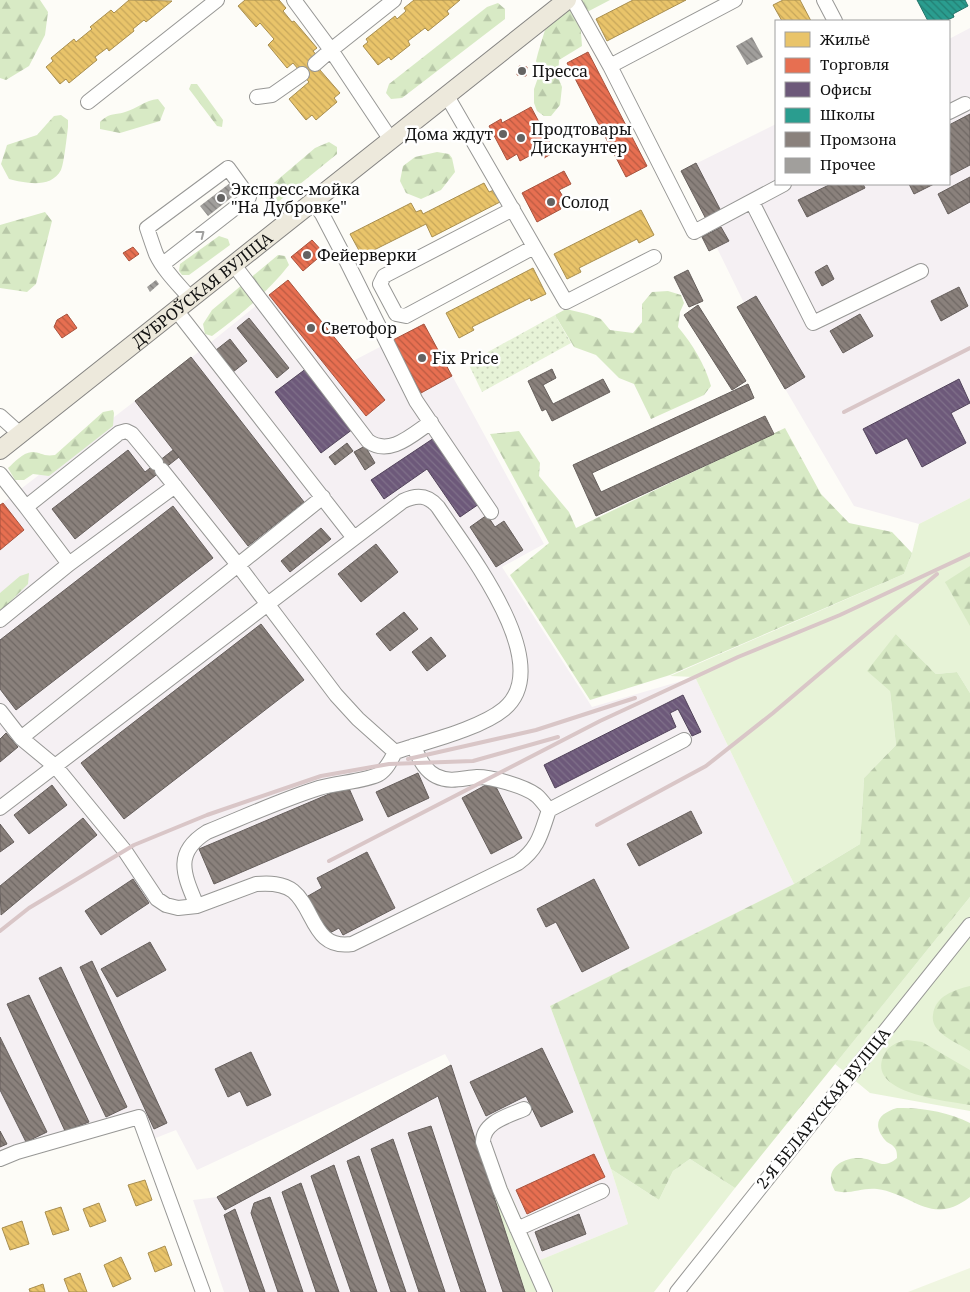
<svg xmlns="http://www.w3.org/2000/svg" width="970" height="1292" font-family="'Noto Serif',serif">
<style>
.industrial{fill:#f5f0f3}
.grass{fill:#e7f3d7}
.forest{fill:url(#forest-firs)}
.garden{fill:url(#garden-dots)}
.pitch{fill:#f0f6e1}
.homes{fill:url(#homes-back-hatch);stroke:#a88e4f}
.shops{fill:url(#shops-back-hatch);stroke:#a7533e}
.offices{fill:url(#offices-back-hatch);stroke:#51435a}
.schools{fill:url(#schools-back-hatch);stroke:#227369}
.industry{fill:url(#industry-back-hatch);stroke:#665f5c}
.building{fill:url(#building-back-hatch)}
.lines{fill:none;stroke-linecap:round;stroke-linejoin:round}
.minor-casing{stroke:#979795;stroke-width:16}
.major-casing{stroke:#858482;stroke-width:20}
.minor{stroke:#fffffe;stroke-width:14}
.major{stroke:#ede9dc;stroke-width:18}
.rail{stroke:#d9c6c7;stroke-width:4}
.oneway{stroke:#a0a09f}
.poi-dot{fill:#646362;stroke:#fff;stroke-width:2}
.labels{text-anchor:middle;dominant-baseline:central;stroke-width:5;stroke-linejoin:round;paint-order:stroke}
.poi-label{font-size:16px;fill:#111;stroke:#fff;text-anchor:start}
.street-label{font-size:16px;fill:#111;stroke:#fff}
</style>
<defs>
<pattern id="forest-firs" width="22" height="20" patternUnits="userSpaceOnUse" patternTransform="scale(1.25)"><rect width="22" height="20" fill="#d8eac5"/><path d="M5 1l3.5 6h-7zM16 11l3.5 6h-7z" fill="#b8c8a8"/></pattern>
<pattern id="garden-dots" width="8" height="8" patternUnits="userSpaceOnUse" patternTransform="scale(1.25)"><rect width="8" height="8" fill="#e7f3d7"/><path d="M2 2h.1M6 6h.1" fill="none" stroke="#c5cfb8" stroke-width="1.8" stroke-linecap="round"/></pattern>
<pattern id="homes-back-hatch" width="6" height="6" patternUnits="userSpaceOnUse" patternTransform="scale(1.25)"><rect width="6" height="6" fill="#e9c46a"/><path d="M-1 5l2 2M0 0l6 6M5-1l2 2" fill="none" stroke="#c7a75b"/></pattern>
<pattern id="shops-back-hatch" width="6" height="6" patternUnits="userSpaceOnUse" patternTransform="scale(1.25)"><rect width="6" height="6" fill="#e76f51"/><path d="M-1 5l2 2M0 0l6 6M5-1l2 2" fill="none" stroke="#ba5a42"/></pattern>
<pattern id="offices-back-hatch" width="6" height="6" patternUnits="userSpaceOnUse" patternTransform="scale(1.25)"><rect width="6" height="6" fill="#6d597a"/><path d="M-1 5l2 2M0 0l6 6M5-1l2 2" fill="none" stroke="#80718a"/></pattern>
<pattern id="schools-back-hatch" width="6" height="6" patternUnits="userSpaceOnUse" patternTransform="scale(1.25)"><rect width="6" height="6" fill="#2a9d8f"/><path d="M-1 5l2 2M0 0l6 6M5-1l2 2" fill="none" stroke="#237f73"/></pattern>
<pattern id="industry-back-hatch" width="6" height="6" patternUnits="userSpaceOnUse" patternTransform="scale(1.25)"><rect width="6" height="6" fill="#8a817c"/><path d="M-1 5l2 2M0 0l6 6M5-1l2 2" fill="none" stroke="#6f6864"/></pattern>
<pattern id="building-back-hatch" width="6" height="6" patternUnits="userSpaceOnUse" patternTransform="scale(1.25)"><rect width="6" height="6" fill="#a19f9c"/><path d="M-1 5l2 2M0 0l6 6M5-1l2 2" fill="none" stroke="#82807e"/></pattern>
</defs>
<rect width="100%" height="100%" fill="#fdfcf7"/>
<!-- industrial -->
<path class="industrial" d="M970,28v470l-51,26 -65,-18 -117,-199 7,-4 -27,-55 -8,3 -7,-14 11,-7 -7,-11 -25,-48 95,-47v60h173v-145z
M288,280l65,81 71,-37 120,220 -42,23 90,140 103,-30 99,207 -244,122 61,163 17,55 -88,36 -33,-74 18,106h-301l-31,-92 24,-3 234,-132 -6,-11 -248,116 -21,-40 -28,11 -9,-24 -139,42v-654l205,-158z"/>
<!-- grass -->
<path class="grass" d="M970,498v195l-13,-21 -21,2 -40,-40 -6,57 6,54 -32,33 -4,66 -66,40 -99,-207 -25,-1 234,-102 8,-21 7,-29z
M970,897v214l-100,-18 -35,-29z
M690,1159l45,29 -81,104h-130l-31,-98 14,-8 33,74 88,-36 -17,-55 48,31 14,-29z"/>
<!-- forest -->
<path class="forest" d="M0,0h40l8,12 -3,23 -16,31 -23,14 -6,-2z
M581,0h29l-21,11 -9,9 2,26 -23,14 -1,17 4,10 -2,18 -9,11h-7l-7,-5 -3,-8v-14l6,-17 -4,-11 2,-8 7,-23 16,-15z
M498,3l7,6v10l-103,79 -11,1 -5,-6 3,-9 98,-77z
M191,84h6l26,36 -1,7 -5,-1 -28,-37z
M158,99l7,9 -5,13 -40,12 -20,-4v-7c11,-10 12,-6 25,-10 12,-3 20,-12 33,-13z
M61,115l7,5v7c-1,8 -4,37 -7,43 -10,19 -36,13 -52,9l-8,-15 6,-19 30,-10 17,-19z
M329,142l8,5v7l-64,52 -9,-10 4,-8 47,-40z
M437,152l12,2 3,4 3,14 -14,18 -20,9 -15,-6 -6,-12 3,-15 12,-9z
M45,212l7,9 -16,63 -9,8 -27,-4v-63z
M219,236l9,3 2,6 -41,30h-7l-3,-4 1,-7z
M278,255l7,1 4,9c-22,28 -49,50 -77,71l-7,-2 -2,-10 9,-14z
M668,291l13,4 3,8 -4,9 -2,15c15,18 26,36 33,59l-7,9 -53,24 -17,-35 -15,-6 -23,-23 -22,-8 -19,-32 11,-6 21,5 14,5 9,11 23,3 9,-11v-18l10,-12z
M113,410l1,3 -1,13 -64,50 -16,-2 -9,6h-9l-7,-12c7,-6 14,-15 24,-16 9,0 11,5 23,3l48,-43z
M785,428l36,66 28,29 43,9 20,21 -8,21 -234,101 -80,25 -80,-125 39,-32 -59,-109 29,-3 21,32 -1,13 30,36 7,16z
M970,566v60l-25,-44z
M29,573l-1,11 -28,28v-19l20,-17z
M896,634l40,40 21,-2 13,21v204l-235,291 -45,-29 -17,12 -14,29 -48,-31 -61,-163 244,-122 66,-40 4,-66 32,-33 -6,-54 -23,-20z
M970,986v65c-11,-7 -24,-12 -33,-22 -3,-4 -5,-9 -4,-14 2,-19 21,-25 37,-29z
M907,1040l15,2 48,28v35c-21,-4 -102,-11 -87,-48 4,-11 14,-15 24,-17z
M897,1108c24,-1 52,4 73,15v74c-39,30 -56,-3 -93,-8 -14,-2 -27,6 -42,2 -12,-19 4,-33 24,-33 8,0 15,4 23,6 7,0 10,-2 15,-6 0,-4 0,-8 -3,-11 -2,-3 -7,-4 -9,-7 -14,-17 -5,-27 12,-32z"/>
<!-- garden -->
<path class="garden" d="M555,315l16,28 -89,49 -14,-29z"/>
<!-- pitch -->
<path class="pitch" d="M970,1268v24h-62z"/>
<!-- homes -->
<path class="homes" d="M129,0l43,1 -26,21 -2,-2 -11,9 1,2 -25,20 -2,-3 -12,9 2,3 -28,23 -3,-4 -6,5 -14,-17 7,-6 -2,-3 23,-19 2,3 16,-13 -2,-2 21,-17 3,3z
M245,0h34l7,8 -3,3 9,11 2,-1 23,27 -4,3 5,6 -5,5 27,31 -6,5 3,4 -21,18 -4,-5 -6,5 -17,-21 20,-17 -16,-19 -6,5 -19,-23 6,-6 -14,-16 -4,4 -18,-21z
M414,0h46l-13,11 2,3 -21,17 -3,-3 -17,13 2,4 -19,15 -2,-3 -11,8 -15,-19 5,-4 -2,-3 29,-23 2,3 9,-8 -2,-3z
M633,0h53l-79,41 -11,-22z
M783,0h17l11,21h-29l-9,-16z
M484,183l5,9 5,-2 6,12 -68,35 -6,-13 -64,32 -12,-22 61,-31 5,9 5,-2 2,4z
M641,210l13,25 -15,8 -2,-4 -58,29 2,4 -14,7 -13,-25z
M533,268l13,26 -15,7 -1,-3 -58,29 2,3 -15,8 -13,-25z
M145,1180l7,20 -16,6 -8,-21z
M99,1203l7,18 -16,6 -7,-18z
M61,1207l8,23 -16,5 -8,-23z
M22,1221l7,23 -19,6 -8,-22z
M165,1246l7,19 -17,7 -7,-19z
M121,1257l10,22 -18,8 -9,-22z
M80,1273l7,19h-18l-5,-13z
M43,1284l2,8h-15l-1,-3z"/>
<!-- shops -->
<path class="shops" d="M588,52l59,114 -21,11 -59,-114z
M519,66l8,1 -1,9 -9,-1z
M531,107l24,45 -11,6 -4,-8 -20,11 -3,-7 -10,6 -18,-34 12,-7 1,4z
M564,171l7,13 -12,6 6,10 -7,3 3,6 -24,13 -15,-29z
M312,240l12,13 -21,18 -12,-14z
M133,247l6,7 -10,7 -6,-8z
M288,280l97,120 -19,16 -97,-121z
M67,314l10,14 -15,10 -8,-11 3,-7z
M424,324l28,52 -31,17 -28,-53z
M3,503l21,27 -24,20v-45z
M594,1154l11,23 -78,37 -11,-24z"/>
<!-- offices -->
<path class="offices" d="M307,368l46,61 -32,24 -46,-61z
M959,379l11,24 -19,10 15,30 -44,24 -15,-29 -31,16 -13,-25z
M434,438l45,66 -19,13 -33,-48 -43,30 -13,-19z
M683,695l18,37 -9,4 -14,-27 -8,4 6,14 -121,61 -11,-23z"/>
<!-- schools -->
<path class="schools" d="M917,0h48l3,6 -15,8 1,3 -9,4h-17z"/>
<!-- industry -->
<path class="industry" d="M970,114v51l-21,11v-51z
M696,163l25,48 -15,8 -25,-48z
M970,177v25l-22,12 -10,-20z
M831,184h32l2,4 -58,29 -9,-17z
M909,184h25l-20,10z
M721,227l8,14 -20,10 -7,-14z
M827,265l7,14 -12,7 -7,-14z
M688,270l15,31 -14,6 -15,-30z
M959,287l9,19 -27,15 -10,-20z
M756,296l49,81 -20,12 -48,-82z
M698,305l48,76 -14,9 -48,-75z
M860,314l13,22 -30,17 -13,-22z
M249,318l40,50 -12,10 -40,-50z
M230,339l17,22 -14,11 -17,-22z
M191,357l113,145 -56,44 -113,-145z
M552,369l4,9 -13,7 10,19 50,-25 7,13 -58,29 -6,-12 -4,2 -14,-30z
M748,384l6,14 -162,75 9,19 164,-76 9,18 -178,82 -23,-51z
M347,443l6,8 -18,14 -6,-8z
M365,446l10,17 -10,7 -11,-18z
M128,450l17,22 28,-22 6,7 -104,82 -23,-30z
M173,506l40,52 -197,152 -16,-21v-49z
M487,515l8,12 9,-6 19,29 -27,17 -26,-40z
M321,528l10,11 -41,33 -9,-11z
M376,544l22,28 -37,30 -23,-28z
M404,612l14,17 -28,22 -14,-17z
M261,624l43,56 -180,139 -43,-56z
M431,637l15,19 -19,15 -15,-19z
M6,733l12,14 -18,15v-23z
M418,773l11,25 -41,19 -12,-25z
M493,781l29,57 -31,16 -29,-56z
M52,785l15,20 -38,29 -15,-19z
M348,786l15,34 -149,64 -15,-35z
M691,811l11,22 -63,33 -12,-22z
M83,818l14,17 -96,80 -1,-29z
M0,824l14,18 -14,10z
M367,852l28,56 -52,27 -4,-7 -11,6 -20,-38 14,-8 -5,-10z
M133,879l16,24 -48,32 -16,-24z
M594,879l35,69 -47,24 -26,-50 -10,5 -9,-18z
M150,942l16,28 -49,27 -16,-28z
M92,961l75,162 -13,6 -74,-162z
M61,967l66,140 -21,10 -67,-139z
M29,995l60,127 -24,9 -58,-127z
M0,1037l47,95 -21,10 -26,-52z
M542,1048l31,64 -32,15 -15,-31 -40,20 -16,-34z
M251,1052l20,43 -24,11 -7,-15 -12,6 -13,-28z
M451,1065l74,227h-22l-65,-196 -213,114 -8,-13z
M431,1126l55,166h-25l-53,-159z
M0,1131l7,13 -7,3z
M393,1139l52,153h-26l-48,-143z
M359,1156l47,136h-15l-44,-131z
M334,1165l43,127h-26l-40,-116z
M301,1183l38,109h-23l-34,-100z
M270,1197l33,95h-25l-27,-79 3,-10z
M235,1209l30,83h-15l-26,-77z
M579,1214l7,20 -44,17 -7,-19z"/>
<!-- building -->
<path class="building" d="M752,37l11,20 -16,8 -11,-19z
M234,180l7,10 -33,26 -8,-10z
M156,280l3,4 -9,8 -3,-5z"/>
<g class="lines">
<!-- minor casing -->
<g class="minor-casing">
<path id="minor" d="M294,0l37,50 -16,14
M573,0l37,66 84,166 90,-48
M824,0l11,21
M610,66l125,-66
M447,96l119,206 88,-45
M257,97l15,-2 30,-21
M88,102l129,-102
M949,112l16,-8
M391,140l-60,-90 63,-50
M313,202l9,12 24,46 70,141 75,111
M752,202l61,121 108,-52
M513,209l-129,67 -4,8 16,30 10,2 128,-69
M163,264l86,-67 -21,-29 -81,60c3,9 6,18 9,26 8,17 23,31 35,45
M234,265l134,176c22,16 45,-7 63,-19
M176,310l178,228
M0,416l20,18
M162,470l76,95 -217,173 35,29 69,84 32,48 9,6 12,3 19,-2c-13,-31 -24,-53 10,-74 37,-15 74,-32 112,-44 16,-5 48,-7 60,-14 8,-5 12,-14 16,-22l-37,-33 -22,-24 -98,-130 85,-68
M0,474l26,33
M69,564l-43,-57 93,-74 7,-2 6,3 24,29
M0,620l69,-56 106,-78
M0,711l21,27
M413,746c6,11 11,24 23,30 14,7 27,2 41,1 15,0 47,9 59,18 5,4 9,10 13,15l135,-70
M0,808l403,-307c14,-7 25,-6 35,6 27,41 120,157 66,202 -24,20 -79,33 -109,43
M197,906l59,-22c13,-1 27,-1 37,7 22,18 20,59 59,53l166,-81c21,-15 23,-30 31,-53
M524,1109c-16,7 -41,13 -41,33l17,48 45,102
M0,1159l17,-7 122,-35 64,175
M517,1229l85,-38
M677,1292l293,-367"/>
</g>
<!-- major casing -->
<g class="major-casing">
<g id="major">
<path id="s1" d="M0,450l567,-450"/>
</g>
</g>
<!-- minor -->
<use href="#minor" class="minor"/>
<!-- major -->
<use href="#major" class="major"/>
<!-- rail -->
<path class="rail" d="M844,412l126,-64
M408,759l128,-29 99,-32
M597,825l109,-59 67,-53 164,-139
M329,861l271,-140 138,-64 102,-42 130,-61
M0,931l29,-23 105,-63 73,-30 114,-39 68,-12 84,-3 85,-24"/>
</g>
<!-- one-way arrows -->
<defs><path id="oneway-chevron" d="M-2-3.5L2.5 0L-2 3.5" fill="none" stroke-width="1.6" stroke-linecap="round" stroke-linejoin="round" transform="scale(1.25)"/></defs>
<use class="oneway" href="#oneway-chevron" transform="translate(201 234) rotate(-38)"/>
<!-- markers -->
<g class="poi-dot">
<circle cx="522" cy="71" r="5"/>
<circle cx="503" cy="134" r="5"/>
<circle cx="521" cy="138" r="5"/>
<circle cx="221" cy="198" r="5"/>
<circle cx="551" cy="202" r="5"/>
<circle cx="307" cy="255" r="5"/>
<circle cx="311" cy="328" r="5"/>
<circle cx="422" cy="358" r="5"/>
</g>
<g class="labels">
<!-- poi labels -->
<g class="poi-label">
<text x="532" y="71">Пресса</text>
<text x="531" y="129">Продтовары<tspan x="531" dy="18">Дискаунтер</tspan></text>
<text x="493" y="134" text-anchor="end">Дома ждут</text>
<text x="231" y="189">Экспресс-мойка<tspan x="231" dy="18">"На Дубровке"</tspan></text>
<text x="561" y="202">Солод</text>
<text x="317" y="255">Фейерверки</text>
<text x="321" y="328">Светофор</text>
<text x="432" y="358">Fix Price</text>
</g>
<!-- street labels -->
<g class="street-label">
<text stroke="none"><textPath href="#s1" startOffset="258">ДУБРОЎСКАЯ ВУЛІЦА</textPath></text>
<text transform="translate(823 1108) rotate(-51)">2-Я БЕЛАРУСКАЯ ВУЛІЦА</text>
</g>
</g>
<!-- legend -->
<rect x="775" y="20" width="175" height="165" fill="#ffffff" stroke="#a0a0a0"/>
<rect x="785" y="32" width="25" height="15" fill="#e9c46a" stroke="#a0a0a0"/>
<text x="820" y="45" font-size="15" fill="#111111">Жильё</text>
<rect x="785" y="58" width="25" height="15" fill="#e76f51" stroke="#a0a0a0"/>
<text x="820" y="70" font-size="15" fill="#111111">Торговля</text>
<rect x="785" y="82" width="25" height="15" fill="#6d597a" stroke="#a0a0a0"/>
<text x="820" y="95" font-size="15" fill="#111111">Офисы</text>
<rect x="785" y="108" width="25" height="15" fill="#2a9d8f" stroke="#a0a0a0"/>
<text x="820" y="120" font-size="15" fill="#111111">Школы</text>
<rect x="785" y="132" width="25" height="15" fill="#8a817c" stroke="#a0a0a0"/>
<text x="820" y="145" font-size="15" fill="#111111">Промзона</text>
<rect x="785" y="158" width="25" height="15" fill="#a19f9c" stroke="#a0a0a0"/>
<text x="820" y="170" font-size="15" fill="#111111">Прочее</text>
</svg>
